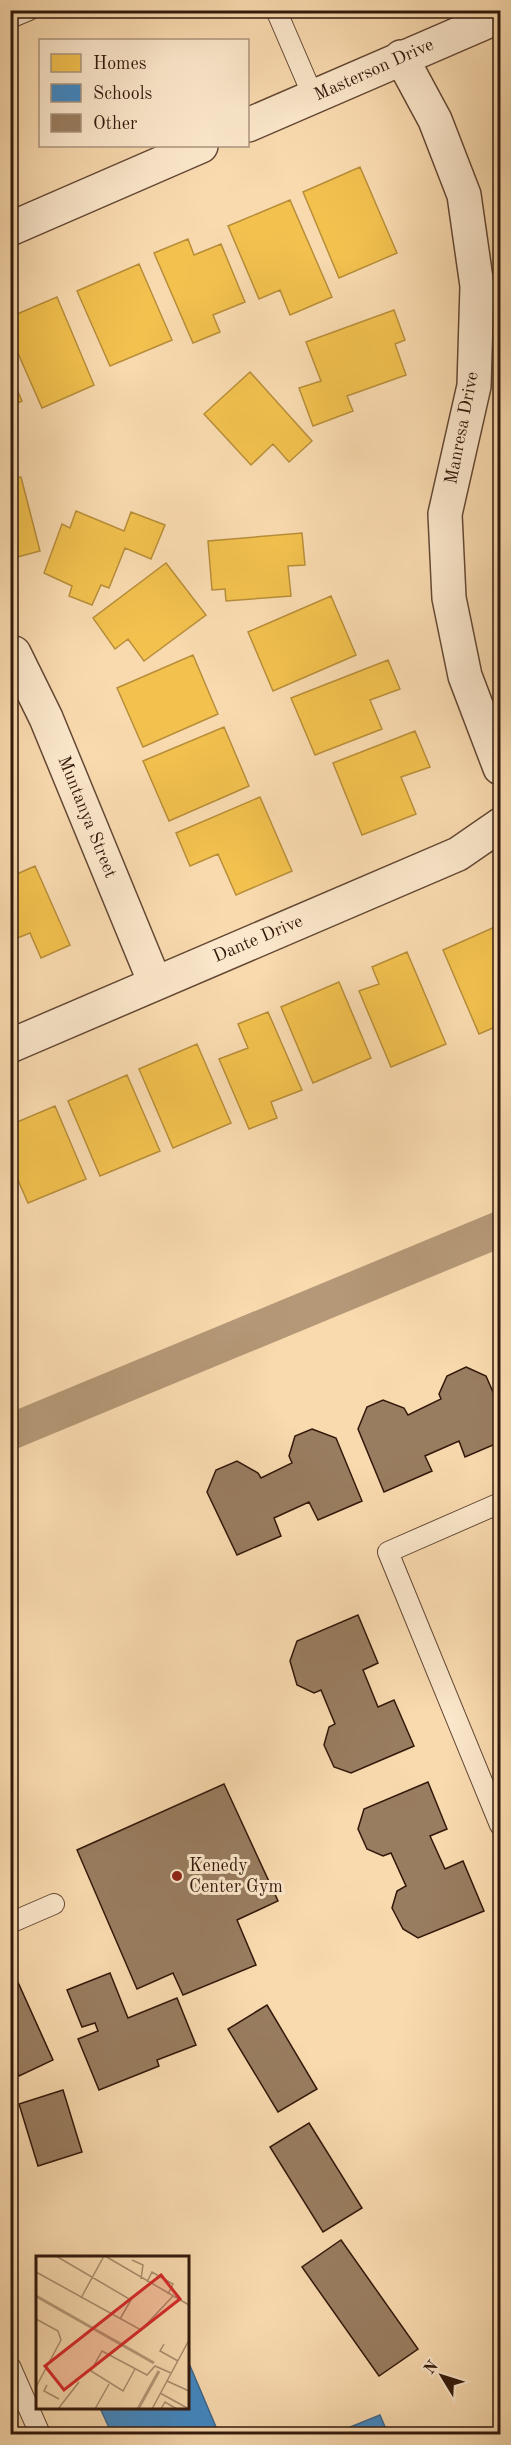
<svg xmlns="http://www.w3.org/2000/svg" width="511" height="2445" font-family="'Old Standard TT',serif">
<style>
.homes{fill:#f2c14e;stroke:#b88e3a;stroke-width:1.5}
.schools{fill:#3f88c5;stroke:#3b668d;stroke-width:1.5}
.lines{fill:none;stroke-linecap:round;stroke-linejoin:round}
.canal{stroke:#b59877;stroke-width:36}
.building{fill:#997d60;stroke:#32180b;stroke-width:1.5}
.lane-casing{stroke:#644834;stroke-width:22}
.street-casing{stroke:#644834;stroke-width:36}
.lane{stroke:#fbe7cb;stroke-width:20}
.street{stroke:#fbe7cb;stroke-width:33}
.poi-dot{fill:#8f2418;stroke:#fbe7cb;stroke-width:2}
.labels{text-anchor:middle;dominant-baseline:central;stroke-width:6;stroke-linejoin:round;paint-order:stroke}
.street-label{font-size:18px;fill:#32180b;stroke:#fbe7cb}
.poi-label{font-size:18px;fill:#32180b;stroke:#fbe7cb;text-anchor:start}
.inset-river{fill:none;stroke:#b59877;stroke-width:3}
.inset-road{fill:none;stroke:#a98c6d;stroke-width:1.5}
.view{fill:#d62828;fill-opacity:0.15;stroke:#d62828;stroke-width:3}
.inset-edge{fill:none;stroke:#32180b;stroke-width:3}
</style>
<rect width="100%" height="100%" fill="#f9daaf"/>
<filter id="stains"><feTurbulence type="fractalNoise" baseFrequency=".00333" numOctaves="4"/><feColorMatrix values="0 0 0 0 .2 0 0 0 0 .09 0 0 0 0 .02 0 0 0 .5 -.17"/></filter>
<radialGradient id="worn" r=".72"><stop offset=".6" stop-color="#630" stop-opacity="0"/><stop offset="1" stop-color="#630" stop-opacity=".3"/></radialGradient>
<!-- homes -->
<path class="homes" d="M360,167l37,86 -58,25 -36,-86z
M290,200l42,97 -42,18 -10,-25 -21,9 -31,-73z
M188,239l6,16 27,-11 24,58 -32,13 7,17 -27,11 -39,-90z
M139,264l33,76 -62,26 -33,-75z
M57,297l37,88 -52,23 -32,-73v-18z
M394,310l11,30 -10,4 11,31 -59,21 6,15 -40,15 -14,-38 22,-7 -15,-39z
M250,372l62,69 -23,21 -16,-18 -22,21 -47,-51z
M10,373l12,28 -12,5z
M21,477l19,74 -30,8v-80z
M76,511l48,20 7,-19 34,13 -14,34 -26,-11 -16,40 -8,-3 -9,20 -23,-9 3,-10 -28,-13 18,-49 8,4z
M302,533l3,32 -17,1 3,30 -65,5 -1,-12 -13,1 -4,-49z
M166,563l40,52 -62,46 -16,-22 -13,10 -22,-31z
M331,596l25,59 -83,36 -25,-59z
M193,655l25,59 -75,33 -26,-59z
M388,660l12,29 -30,11 12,29 -67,26 -24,-57z
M224,727l25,59 -80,35 -26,-60z
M415,731l15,36 -29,10 15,37 -54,21 -29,-72z
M260,797l32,74 -56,24 -18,-41 -28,12 -14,-33z
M35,866l35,79 -29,13 -11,-25 -20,8v-64z
M497,926l3,9v90l-21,9 -36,-84z
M407,952l39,92 -55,23 -32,-76 20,-7 -7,-17z
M339,982l32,76 -58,25 -32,-76z
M268,1012l34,78 -31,12 6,16 -28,11 -30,-70 29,-11 -10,-24z
M197,1044l34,79 -58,25 -34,-79z
M127,1075l33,76 -60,25 -32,-75z
M55,1106l31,73 -58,24 -18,-41v-37z"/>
<!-- schools -->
<path class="schools" d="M188,2361l31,73h-107l-12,-26h88z
M380,2415l8,19h-55z"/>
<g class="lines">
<!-- canal -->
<path class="canal" d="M10,1432l490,-203"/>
</g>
<!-- building -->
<path class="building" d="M466,1367l20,9 14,32v34l-35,15 -6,-16 -34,15 7,15 -48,21 -26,-63 9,-22 16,-7 21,8 4,7 33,-16 -2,-5 8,-18z
M312,1429l24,9 26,63 -44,19 -9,-18 -35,16 7,18 -44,19 -30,-63 9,-22 21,-9 21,12 3,5 31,-15 -3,-7 6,-20z
M358,1615l20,48 -15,7 15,37 16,-7 20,46 -63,27 -17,-6 -10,-22 5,-18 6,-3 -14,-34 -7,3 -17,-8 -7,-24 7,-20z
M428,1782l19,47 -17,7 15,33 18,-8 21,50 -66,27 -15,-9 -11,-21 5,-17 9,-5 -15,-33 -8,3 -16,-7 -9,-20 6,-20z
M224,1784l54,117 -41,19 19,45 -73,30 -10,-22 -36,16 -60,-139z
M12,1969l41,91 -34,16 -9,-19z
M110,1973l18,45 49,-20 19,47 -39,15 2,6 -60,24 -21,-51 20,-8 -3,-8 -13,4 -15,-37z
M267,2005l50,84 -39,23 -50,-83z
M63,2090l19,62 -44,14 -19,-62z
M309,2123l53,85 -39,24 -53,-85z
M341,2240l77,109 -39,27 -77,-109z"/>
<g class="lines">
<!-- lane casing -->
<g class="lane-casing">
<path id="lane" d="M276,10l37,86
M10,18l19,-8
M500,1503l-112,49 112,273
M10,1923l44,-19
M10,2366l30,68"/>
</g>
<!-- street casing -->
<g class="street-casing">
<path id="street" d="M401,57l34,63 29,75 13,91 -3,100 -29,128 4,84 16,78 35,92
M248,125l252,-109
M10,229l191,-83
M10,655l4,-2 32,65 109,265
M10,1046l448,-192 42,-29"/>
</g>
<!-- lane -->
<use href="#lane" class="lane"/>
<!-- street -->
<use href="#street" class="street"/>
</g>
<!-- markers -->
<circle class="poi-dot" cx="177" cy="1876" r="6"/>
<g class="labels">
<!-- street labels -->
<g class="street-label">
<text transform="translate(374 70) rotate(-24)">Masterson Drive</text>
<text transform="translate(462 428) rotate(-79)">Manresa Drive</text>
<text transform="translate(87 817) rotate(68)">Muntanya Street</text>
<text transform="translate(258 939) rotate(-23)">Dante Drive</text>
</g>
<!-- poi labels -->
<g class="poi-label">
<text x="189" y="1866">Kenedy<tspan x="189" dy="21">Center Gym</tspan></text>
</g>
</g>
<!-- overview -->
<g transform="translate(36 2256)">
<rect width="153" height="153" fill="#f9daaf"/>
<path class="inset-river" d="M0,40l118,67M102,153l21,-38"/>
<path class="inset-road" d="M20,0l75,44 -11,19M69,0l84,49M96,4l11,5 -2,14M0,16l105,58 32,-34M111,26l5,-10 21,12 -5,10M45,42l23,-42M0,63l22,12 3,9 -25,47M128,88l-4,7 18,10M99,113l-12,22 -32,-20 11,-20 45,24 8,-9 16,7M131,125l22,10M11,129l-3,6 15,8M124,137l29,16M22,153l21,-27M59,153l14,-25M116,153l37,-69M125,153l4,-7 12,7"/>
<path class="view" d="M125,19l19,24 -116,91 -19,-24z"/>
<rect width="153" height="153" class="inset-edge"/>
</g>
<!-- margin -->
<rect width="511" height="2445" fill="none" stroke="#f9daaf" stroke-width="36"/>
<rect x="12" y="12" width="487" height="2421" fill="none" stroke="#32180b" stroke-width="3"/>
<rect x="18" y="18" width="475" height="2409" fill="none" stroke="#32180b" stroke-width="1.5"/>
<!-- legend -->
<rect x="39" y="39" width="210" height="108" fill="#fbe7cb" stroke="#ab947e" stroke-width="1.5"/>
<rect x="51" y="54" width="30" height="18" fill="#f2c14e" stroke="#ab947e" stroke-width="1.5"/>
<text x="93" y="69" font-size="18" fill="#32180b">Homes</text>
<rect x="51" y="84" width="30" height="18" fill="#3f88c5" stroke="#ab947e" stroke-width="1.5"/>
<text x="93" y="99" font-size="18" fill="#32180b">Schools</text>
<rect x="51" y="114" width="30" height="18" fill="#997d60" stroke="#ab947e" stroke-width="1.5"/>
<text x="93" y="129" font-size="18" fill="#32180b">Other</text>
<!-- north arrow -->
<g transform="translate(442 2376) rotate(308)" stroke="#fbe7cb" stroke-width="4.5" paint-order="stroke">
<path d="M0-4.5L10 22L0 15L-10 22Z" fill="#32180b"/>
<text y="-9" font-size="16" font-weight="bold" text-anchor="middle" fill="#32180b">N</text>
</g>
<rect width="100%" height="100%" filter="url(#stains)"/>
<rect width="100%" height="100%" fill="url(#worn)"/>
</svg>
